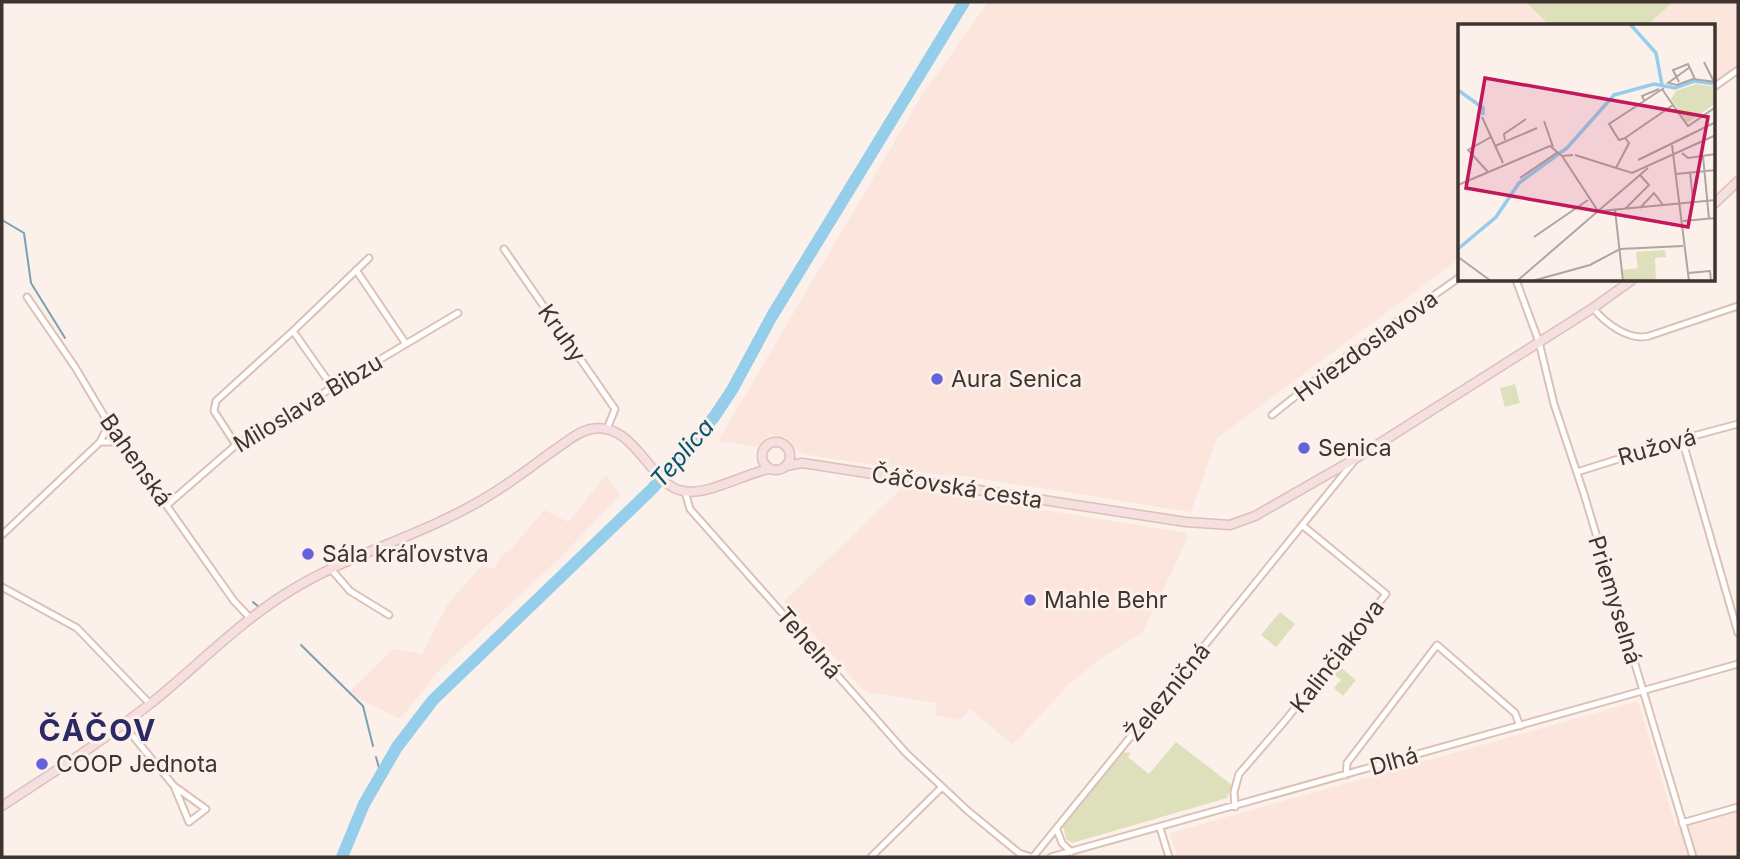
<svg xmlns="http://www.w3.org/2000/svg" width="1740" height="859" font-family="Inter,sans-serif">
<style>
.built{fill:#fbe5dc}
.green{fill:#dde0ba}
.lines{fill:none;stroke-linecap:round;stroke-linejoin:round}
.stream{stroke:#7aa0b2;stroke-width:2}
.river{stroke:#94ceea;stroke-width:12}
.street-casing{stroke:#ddc1b5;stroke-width:9}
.secondary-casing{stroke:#ddc1b5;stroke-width:11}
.street{stroke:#fff;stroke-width:5}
.secondary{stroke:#f6dfe0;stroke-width:8}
.poi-dot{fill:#6561da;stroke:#fcf0eb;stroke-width:2.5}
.labels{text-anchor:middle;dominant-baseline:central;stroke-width:6;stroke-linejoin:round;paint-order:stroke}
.street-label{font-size:23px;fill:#3f342f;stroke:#fcf0eb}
.poi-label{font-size:23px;fill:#3f342f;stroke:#fcf0eb;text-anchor:start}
.water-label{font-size:24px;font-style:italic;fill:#065570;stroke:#fcf0eb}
.district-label{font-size:30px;font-weight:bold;letter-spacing:2px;fill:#2c2a64;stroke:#fcf0eb}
.inset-river{fill:none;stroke:#94ceea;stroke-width:3.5}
.inset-road{fill:none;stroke:#b0a5a0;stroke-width:2}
.view{fill:#c2185b;fill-opacity:0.15;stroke:#c2185b;stroke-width:3.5}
.inset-edge{fill:none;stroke:#3f342f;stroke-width:3.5}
</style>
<rect width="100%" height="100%" fill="#fcf0eb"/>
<!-- built -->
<path class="built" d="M988,2h750v62l-24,17v-55h-254v232l-243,180 -26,74 -240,-38 -2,2 -35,-5v-2l-10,1 -101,-16 -7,-4 -10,-12 -16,-3 -12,12 -40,-6 203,-344z
M606,475l14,20 -60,63 -118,109 -42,52 -52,-26 45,-44 29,5 25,-49 34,-39 13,3 6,-12 12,-9 32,-38 24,12z
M903,487l283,46 2,5 -46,95 -39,24 -33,26 -57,62 -43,-36 -10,11 -24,-5v-12l-69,-11 -5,-3 -78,-88z
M1638,701l38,126 62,-17v47h-561l-7,-24z"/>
<!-- green -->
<path class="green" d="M1526,2h147l-27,24h-96z
M1515,384l5,19 -15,4 -5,-19z
M1280,612l15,12 -19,23 -15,-12z
M1339,666l17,14 -13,16 -9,-8 7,-8 -8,-6z
M1176,742l56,43 -5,13 -155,45 -6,-4 -3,-13 60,-74 8,1 -3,4 21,17z"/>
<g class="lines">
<!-- stream -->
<path class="stream" d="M2,220l22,13 7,50 34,55
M253,602l7,6
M301,645l62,61 10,40
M376,757l5,18"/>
<!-- river -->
<path class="river" d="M342,857l22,-53 33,-57 36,-47 219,-211 62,-72 18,-27 40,-74 192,-314"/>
<!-- street casing -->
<g class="street-casing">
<path id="street" d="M1714,87l24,-17
M504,249l111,160 -8,20
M356,270l50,74
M1516,280l23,62 15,62 30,90 109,363
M27,297l48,70 34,57 125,177 17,18
M1593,308c13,16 36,33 56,28l89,-30
M293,331l40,57
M1272,415l60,-48 128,-90
M1682,439l56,194
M100,442l9,-18
M236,445l-22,-34 2,-10 77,-70 76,-73
M1577,472l105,-33 56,-15
M685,492l5,17 216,244 62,58 51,42 12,4
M167,505l69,-60 222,-132
M2,535l98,-93h22
M331,569l19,22 39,24
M2,587l75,41 73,76
M123,724l51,62 32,23 -17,13 -15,-36
M1346,775l1,-12 90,-118 78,68 5,13
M1235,807l-1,-15 5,-18 45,-52 102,-128 -84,-69
M1682,823l56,-16
M1160,828l9,29
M1057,830l5,13 9,9
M871,857l70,-69
M1033,857l322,-397
M1051,857l687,-193"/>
</g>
<!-- secondary casing -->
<g class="secondary-casing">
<path id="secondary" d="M1714,204l24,-23
M762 456a14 14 0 1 1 28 0a14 14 0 1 1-28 0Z
M786,466l16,-3 384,59 44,3 25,-9 103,-59 235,-149 39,-28
M2,806c50,-33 101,-65 148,-102 45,-36 86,-79 135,-110 61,-39 133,-57 195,-93 25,-14 47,-31 70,-48 13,-8 26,-21 41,-24 44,-9 59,57 92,62 24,5 61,-17 86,-22"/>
</g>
<!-- street -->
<use href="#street" class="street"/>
<!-- secondary -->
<use href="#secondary" class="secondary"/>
</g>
<!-- markers -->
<g class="poi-dot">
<circle cx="937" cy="379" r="7"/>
<circle cx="1304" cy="448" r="7"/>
<circle cx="308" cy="554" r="7"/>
<circle cx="1030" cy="600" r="7"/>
<circle cx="42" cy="764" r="7"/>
</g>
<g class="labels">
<!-- street labels -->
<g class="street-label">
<text transform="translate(562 333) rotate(55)">Kruhy</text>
<text transform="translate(1366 346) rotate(-36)">Hviezdoslavova</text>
<text transform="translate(308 403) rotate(-31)">Miloslava Bibzu</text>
<text transform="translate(1657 447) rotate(-16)">Ružová</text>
<text transform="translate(136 460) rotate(55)">Bahenská</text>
<text transform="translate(957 487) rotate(9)">Čáčovská cesta</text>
<text transform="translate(1615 600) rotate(73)">Priemyselná</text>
<text transform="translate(809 643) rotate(49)">Tehelná</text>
<text transform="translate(1337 656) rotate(-52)">Kalinčiakova</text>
<text transform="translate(1168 692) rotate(-51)">Železničná</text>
<text transform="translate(1394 761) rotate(-16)">Dlhá</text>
</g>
<!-- poi labels -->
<g class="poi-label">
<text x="951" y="379">Aura Senica</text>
<text x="1318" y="448">Senica</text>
<text x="322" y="554">Sála kráľovstva</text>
<text x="1044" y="600">Mahle Behr</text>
<text x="56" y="764">COOP Jednota</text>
</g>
<!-- water labels -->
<g class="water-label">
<text transform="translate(682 453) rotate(-49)">Teplica</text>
</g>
<!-- district labels -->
<g class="district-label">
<text x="98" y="730">ČÁČOV</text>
</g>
</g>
<!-- overview -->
<g transform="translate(1458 24)">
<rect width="257" height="257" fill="#fcf0eb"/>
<path d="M238,60l19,3v17l-28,19 -16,-24 5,-8zM207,226l1,7 -11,1 1,23h-32l-1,-11 15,-2 -2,-16z" fill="#dde0ba"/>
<path class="inset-river" d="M172,0l26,29 6,32M0,66l25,18v7M0,225l38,-32 23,-34 48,-35 47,-53 40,-11 21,4 19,-7 22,3"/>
<path class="inset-road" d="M246,38l10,20M232,43l-22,16 9,2 16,-6 23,3M221,58l-6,-12 15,-6 7,15M186,76l-2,-4 17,-7M215,81l15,21 28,-19M24,93l21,46M86,97l9,26M167,114l48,-33 -11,-16M47,116l-1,-6 22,-15M214,121l17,136M37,122l42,-18M224,129l6,5 28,-4M117,131l57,18 84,-38M104,132l36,55M245,132l6,63M180,136l78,-38M158,144l13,-25 -4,-5 -6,2 -10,-16 55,-36M30,148l-20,-22 23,-13M232,148l3,29M218,150l40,-4M62,154l38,-26M0,161l92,-39 12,10 11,-1M182,184l14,-15 9,12M167,185l24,-24 -9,-10M157,186l8,71M142,187l116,-11M225,197l33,-3M76,213l54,-37M0,233l33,24M230,249l22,-2 1,10M59,257l131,-113M74,257l58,-16 30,-16 63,-3"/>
<path class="view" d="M27,54l223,39 -20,110 -222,-39z"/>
<rect width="257" height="257" class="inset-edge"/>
</g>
<!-- border -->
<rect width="1740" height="859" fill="none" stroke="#3f342f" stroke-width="7"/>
</svg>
